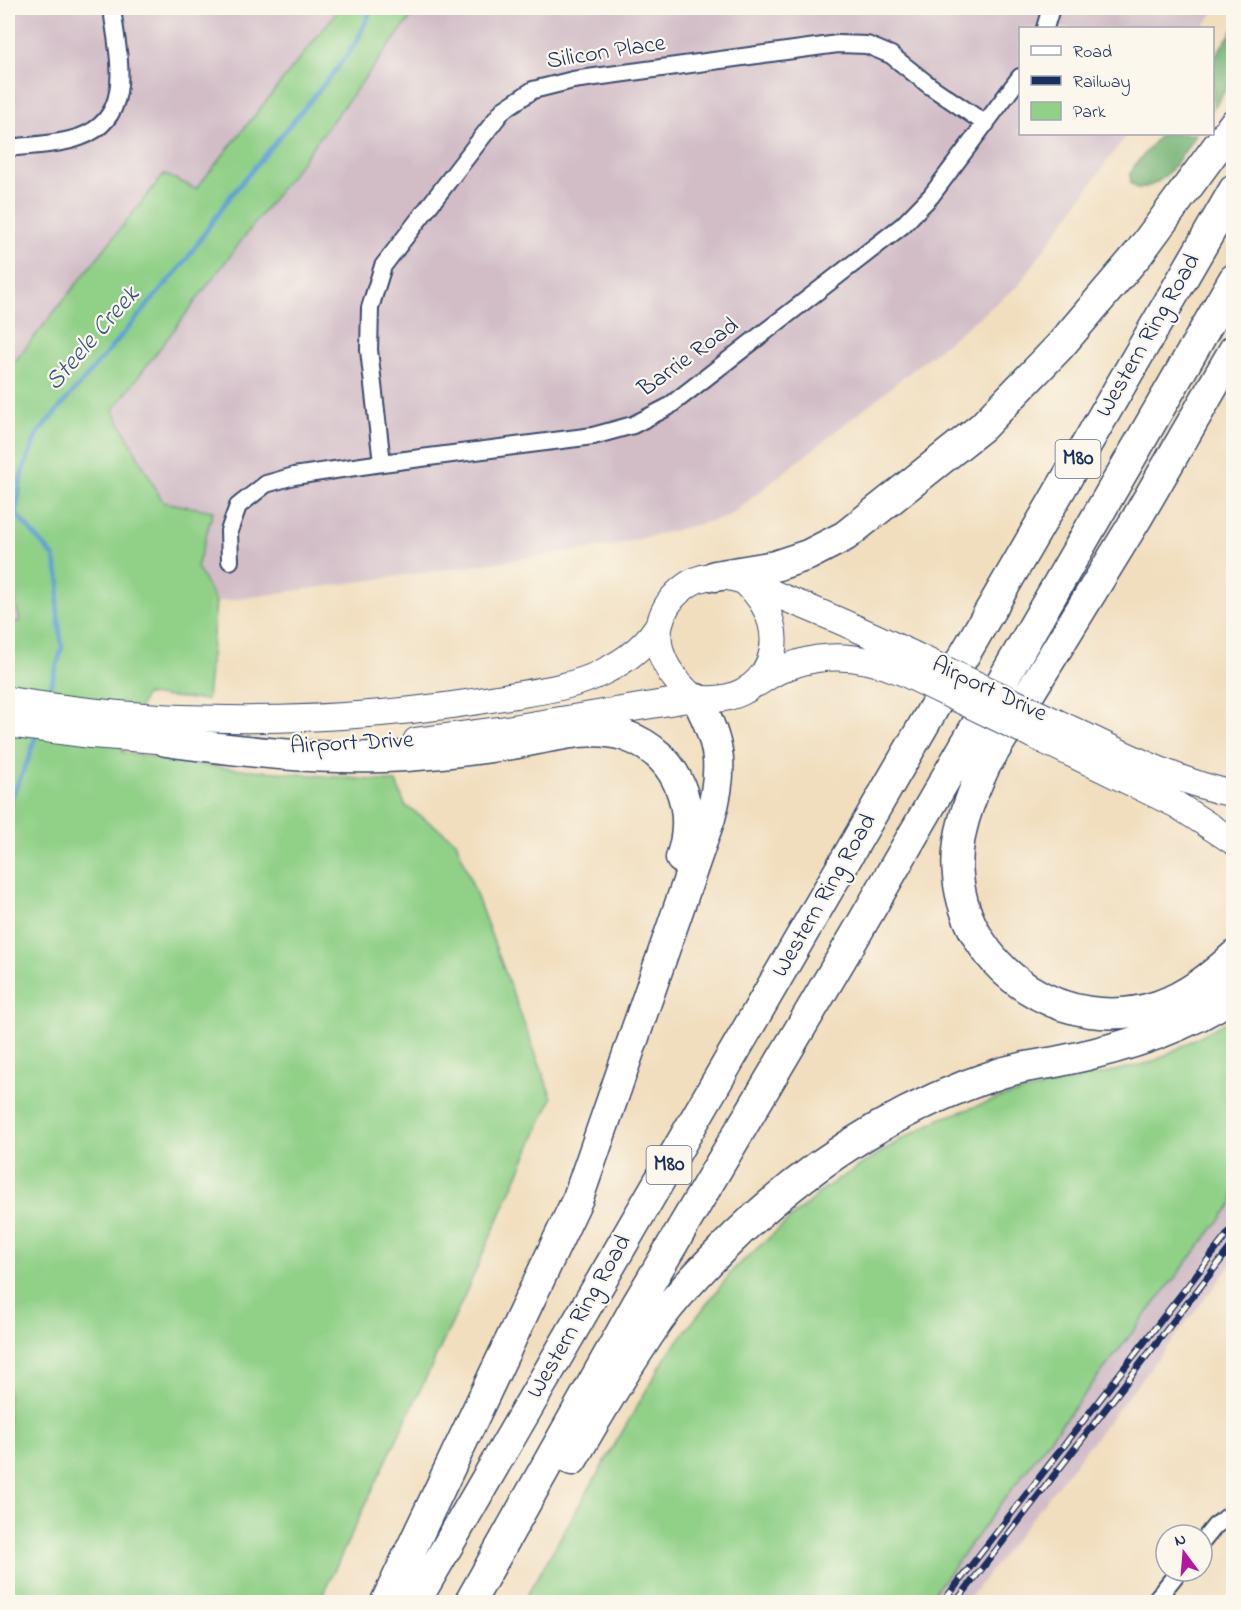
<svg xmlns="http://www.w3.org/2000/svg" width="1241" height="1610" font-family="'Indie Flower',sans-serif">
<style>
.industrial{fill:#d2bdc7}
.green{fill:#90d087;stroke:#568072;stroke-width:1.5}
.forest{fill:#74b274;stroke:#487069;stroke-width:1.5}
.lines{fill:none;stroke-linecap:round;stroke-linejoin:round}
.stream{stroke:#62a0d3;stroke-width:4.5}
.minor-casing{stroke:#3b496c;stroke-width:20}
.primary-casing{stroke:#3b496c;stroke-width:28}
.motorway-casing{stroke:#3b496c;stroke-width:33}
.minor{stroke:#fff;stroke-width:16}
.primary{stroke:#fff;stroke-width:26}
.motorway{stroke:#fff;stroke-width:30}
.rail-casing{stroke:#1b2f5e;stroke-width:7}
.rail{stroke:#fbf7ec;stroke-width:4.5;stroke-dasharray:14;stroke-linecap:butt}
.primary-bridge-casing{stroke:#3b496c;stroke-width:28;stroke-linecap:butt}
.primary-bridge{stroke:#fff;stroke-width:26}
.labels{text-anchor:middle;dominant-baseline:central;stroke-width:4.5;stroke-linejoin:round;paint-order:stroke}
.shield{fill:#fbf7ec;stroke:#5e6b89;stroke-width:1.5}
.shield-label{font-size:22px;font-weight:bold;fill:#1b2f5e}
.street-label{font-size:24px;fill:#1b2f5e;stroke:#fbf7ec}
.water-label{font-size:26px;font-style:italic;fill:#345787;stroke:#fbf7ec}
</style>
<rect width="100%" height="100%" fill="#fbf7ec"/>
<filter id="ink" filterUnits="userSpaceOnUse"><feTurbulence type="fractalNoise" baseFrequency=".0167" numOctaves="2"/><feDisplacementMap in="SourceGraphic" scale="12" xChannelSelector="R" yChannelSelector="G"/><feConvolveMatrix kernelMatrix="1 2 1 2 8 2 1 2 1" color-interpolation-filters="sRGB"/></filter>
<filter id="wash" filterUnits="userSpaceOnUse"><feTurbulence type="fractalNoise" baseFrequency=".008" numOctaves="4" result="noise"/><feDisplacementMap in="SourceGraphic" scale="24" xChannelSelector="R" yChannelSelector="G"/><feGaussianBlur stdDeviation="1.35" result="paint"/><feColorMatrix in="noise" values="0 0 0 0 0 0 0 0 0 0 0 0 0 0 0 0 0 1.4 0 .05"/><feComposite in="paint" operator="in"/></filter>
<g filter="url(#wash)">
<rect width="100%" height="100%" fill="#f1debe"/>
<!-- industrial -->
<path class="industrial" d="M8,8h332l-144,182 -33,-16 -155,196z
M418,8h799l-15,20h-182v106h107l-109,152 -290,231 -117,29 -395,56 -19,-35 15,-56 -49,-8 -50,-93z
M8,567l12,56 -12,-2z
M1233,1203v59l-12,16 -255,324h-39l125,-166z"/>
<!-- green -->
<path class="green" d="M340,8h78l-305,402 50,92 50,9 -16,56 19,35 -9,98 -62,-5 -23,57 93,15 181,15 9,23 51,36 96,257 -98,221 -135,283h-311v-981l12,1 -12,-55v-197l156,-196 32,15z
M1233,1018v185l-181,233 -125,166h-404l144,-247 67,-86 91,-81 77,-49 38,-20 63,-22 150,-35z"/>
<!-- forest -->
<path class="forest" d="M1233,30v49l-20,30v-50z
M1161,134h35c-14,20 -31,55 -59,54l-6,-4 -1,-9 5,-10z"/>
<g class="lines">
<!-- stream -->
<path class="stream" d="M47,698l15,-50 -5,-42 3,-24 -6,-25 -38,-43 6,-41 15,-39 147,-171 44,-64 108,-129 21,-29 15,-33
M8,805l21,-47 7,-23"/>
</g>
</g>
<g filter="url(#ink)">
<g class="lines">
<!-- minor casing -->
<g class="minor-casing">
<path id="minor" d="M1045,28l6,-20
M8,148c23,-3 50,-3 72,-11 57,-20 37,-85 32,-129
M382,463l-13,-113 1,-42 13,-42 120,-156 30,-20 40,-10 265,-36 29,1 24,10 39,31 56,38
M230,561l-1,-30 9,-25 28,-22 28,-8 88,-13 211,-27 40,-11 35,-18 235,-182 28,-29 89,-119
M1202,1542l13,-16 19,-14
M1154,1602l25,-31"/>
</g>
<!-- primary casing -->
<g class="primary-casing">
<path id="primary" d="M746,583c53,48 26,127 -52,115 -22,-19 -41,-45 -34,-75 6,-25 30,-47 56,-47 21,0 42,11 61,19 46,18 91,38 135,59
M758,683c46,-32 95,-32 144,-11
M8,700c58,9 116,16 175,18 108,4 220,-3 326,-22 31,-5 64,-9 92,-23 25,-12 47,-28 60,-53
M1058,723c57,26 114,58 176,71
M8,724l83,11 93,7
M416,741l84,-11 194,-32
M1047,742l130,63 57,37"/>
</g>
<!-- motorway casing -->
<g class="motorway-casing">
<path id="motorway" d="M1234,350l-97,168 -152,248c-16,34 -31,72 -27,110 9,96 108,160 200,130 29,-10 53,-29 76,-50
M715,576l60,-10 33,-11 37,-19 137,-109 78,-81 79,-93 95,-129
M166,741c72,10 144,18 217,16 40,-1 82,-6 122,-12 37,-5 84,-22 121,-9 52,18 72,72 55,122
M572,1460c27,-47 56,-95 86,-139 19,-26 41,-49 63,-71 79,-80 170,-141 277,-176 20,-7 42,-9 62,-13 60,-12 123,-31 174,-66
M386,1602l192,-404 132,-380c14,-50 11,-74 -13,-119
M415,1602l819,-1412
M470,1602l166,-296 220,-372 378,-655"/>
</g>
<!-- minor -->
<use href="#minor" class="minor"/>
<!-- primary -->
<use href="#primary" class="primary"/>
<!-- motorway -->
<use href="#motorway" class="motorway"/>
<!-- rail casing -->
<g class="rail-casing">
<path id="rail" d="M943,1602l291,-376
M956,1602l278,-359"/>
</g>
<!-- rail -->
<use href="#rail" class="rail"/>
<!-- primary-bridge casing -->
<g class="primary-bridge-casing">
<path id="primary-bridge" d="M912,654l146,69
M902,672l145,70"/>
</g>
<!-- primary-bridge -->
<use href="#primary-bridge" class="primary-bridge"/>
</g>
</g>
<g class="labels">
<!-- shield labels -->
<g class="shield">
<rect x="1055.5" y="440" width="45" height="38" rx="4.5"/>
<rect x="646.5" y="1146" width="45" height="38" rx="4.5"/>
</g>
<g class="shield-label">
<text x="1078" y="459">M80</text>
<text x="669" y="1165">M80</text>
</g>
<!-- street labels -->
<g class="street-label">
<text transform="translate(606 53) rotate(-9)">Silicon Place</text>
<text transform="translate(1149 336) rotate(-60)">Western Ring Road</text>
<text transform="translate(689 358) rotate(-36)">Barrie Road</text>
<text transform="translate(989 690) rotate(25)">Airport Drive</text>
<text transform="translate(352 744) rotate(-3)">Airport Drive</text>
<text transform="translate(825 896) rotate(-60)">Western Ring Road</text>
<text transform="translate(580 1317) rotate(-60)">Western Ring Road</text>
</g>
<!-- water labels -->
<g class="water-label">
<text transform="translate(93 339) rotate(-49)">Steele Creek</text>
</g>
</g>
<!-- margin -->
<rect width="1241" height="1610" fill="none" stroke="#fbf7ec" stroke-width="30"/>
<!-- legend -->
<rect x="1019" y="27" width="195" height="108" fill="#fbf7ec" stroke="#a1a7b3" stroke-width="1.5"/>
<rect x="1031" y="46" width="30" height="9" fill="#ffffff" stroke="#a1a7b3" stroke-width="1.5"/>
<text x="1073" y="57" font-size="18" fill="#1b2f5e">Road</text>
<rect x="1031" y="76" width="30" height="9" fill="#1b2f5e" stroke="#a1a7b3" stroke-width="1.5"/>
<text x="1073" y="87" font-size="18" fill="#1b2f5e">Railway</text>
<rect x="1031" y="102" width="30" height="18" fill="#90d087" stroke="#a1a7b3" stroke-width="1.5"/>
<text x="1073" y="117" font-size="18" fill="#1b2f5e">Park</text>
<!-- north arrow -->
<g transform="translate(1184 1553) rotate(344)"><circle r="28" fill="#fbf7ec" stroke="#a1a7b3" stroke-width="1.5"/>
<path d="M0-4.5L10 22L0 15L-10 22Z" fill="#b5179e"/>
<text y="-9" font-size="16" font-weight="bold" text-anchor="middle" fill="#1b2f5e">N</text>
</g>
</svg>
